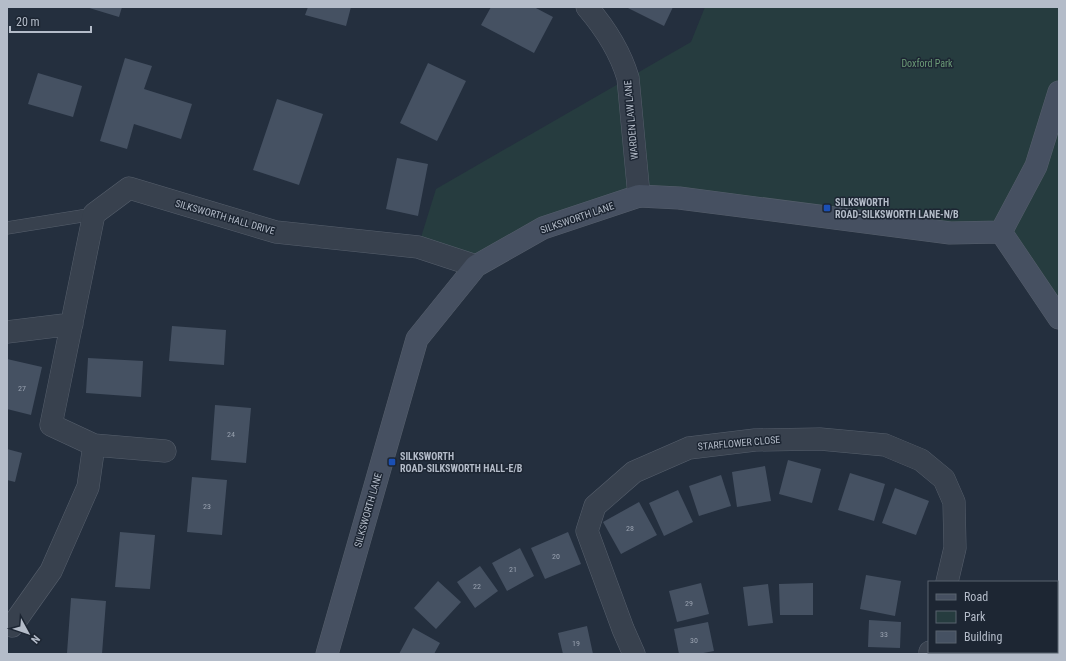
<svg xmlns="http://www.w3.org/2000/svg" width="1066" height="661" font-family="'Roboto Condensed',sans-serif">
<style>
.green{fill:#263c3f}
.building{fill:#455162}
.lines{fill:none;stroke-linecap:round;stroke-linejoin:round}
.lane-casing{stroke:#565f6c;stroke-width:13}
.street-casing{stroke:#565f6c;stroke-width:23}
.secondary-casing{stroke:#565f6c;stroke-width:23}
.lane{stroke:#38414e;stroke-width:12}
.street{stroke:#38414e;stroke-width:22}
.secondary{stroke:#465061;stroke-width:22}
.transit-dot{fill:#1a4fb4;stroke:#1d2633;stroke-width:1.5}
.labels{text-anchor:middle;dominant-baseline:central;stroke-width:3;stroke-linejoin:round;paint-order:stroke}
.number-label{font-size:8px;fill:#98a1af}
.park-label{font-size:10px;fill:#6b9a76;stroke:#1d2633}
.street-label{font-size:10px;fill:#b4bcc9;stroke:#1d2633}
.poi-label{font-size:10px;font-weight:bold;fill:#b4bcc9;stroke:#1d2633;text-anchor:start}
</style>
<rect width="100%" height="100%" fill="#242f3e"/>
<!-- green -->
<path class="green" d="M705,7h354v311l-58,-86 -362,-36 -163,70 -58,-19 18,-58 255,-147z"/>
<!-- building -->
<path class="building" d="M86,7h36l-3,10z
M308,7h43l-5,19 -41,-11z
M491,7h43l19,10 -19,36 -53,-28z
M626,7h47l-9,19z
M125,58l27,8 -8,23 48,15 -11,35 -47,-15 -7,25 -27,-8z
M428,63l38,18 -29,60 -37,-18z
M38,73l44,13 -9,31 -45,-13z
M277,99l46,15 -24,71 -46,-15z
M397,158l31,6 -10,52 -32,-7z
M172,326l54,4 -2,35 -55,-4z
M88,358l55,3 -2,36 -55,-4z
M7,359l35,8 -11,48 -24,-6z
M215,405l36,3 -5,55 -35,-3z
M7,449l15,4 -7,29 -8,-2z
M788,460l33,9 -9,34 -33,-9z
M765,466l6,35 -34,6 -5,-35z
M850,473l35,11 -11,37 -36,-11z
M721,475l10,31 -32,10 -10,-30z
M192,477l35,3 -5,55 -35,-3z
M895,488l34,13 -13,34 -34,-12z
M678,490l15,32 -29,14 -15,-33z
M639,502l18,33 -36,19 -18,-32z
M120,532l35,3 -5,54 -35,-2z
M568,532l13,32 -36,15 -14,-31z
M520,548l14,28 -27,15 -15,-28z
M480,566l18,25 -23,17 -18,-26z
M866,575l35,6 -6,35 -35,-7z
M438,581l23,21 -25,27 -22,-21z
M701,583l8,31 -32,8 -8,-31z
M813,583v32h-33l-1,-31z
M768,584l5,39 -25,3 -5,-39z
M71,598l35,3 -4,53 -35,-1z
M869,620l32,2 -1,26 -32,-1z
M708,622l6,29 -16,3h-19l-5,-25z
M587,626l6,28h-30l-5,-21z
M413,628l27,15 -6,11h-35z"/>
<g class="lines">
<!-- lane casing -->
<g class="lane-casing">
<path id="lane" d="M7,228l87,-14"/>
</g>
<!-- street casing -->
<g class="street-casing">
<path id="street" d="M587,7c18,21 33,44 41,71l11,118
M7,332l65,-8
M94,445l71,6
M7,625l5,1 39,-55 37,-84 6,-42 -43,-20 43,-211 35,-26 147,44 142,15 58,19
M634,654l-11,-25 -36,-98 8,-25 39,-34 55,-24 66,-8 65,-1 65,6 36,15 23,19 10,23 1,46 -8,34
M930,654v-2"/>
</g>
<!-- secondary casing -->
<g class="secondary-casing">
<path id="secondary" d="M1001,232l35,-66 23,-74
M327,654l90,-315 59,-73 67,-38 96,-32 40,2 271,35 51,-1 58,86"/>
</g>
<!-- lane -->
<use href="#lane" class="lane"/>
<!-- street -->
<use href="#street" class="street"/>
<!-- secondary -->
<use href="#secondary" class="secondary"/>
</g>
<!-- markers -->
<g class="transit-dot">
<rect x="823" y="204" width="8" height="8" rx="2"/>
<rect x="388" y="458" width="8" height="8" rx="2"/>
</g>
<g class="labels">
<!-- number labels -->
<g class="number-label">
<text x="22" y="388">27</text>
<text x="231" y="434">24</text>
<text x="207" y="506">23</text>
<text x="630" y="528">28</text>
<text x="556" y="556">20</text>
<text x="513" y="569">21</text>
<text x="477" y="586">22</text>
<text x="689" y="603">29</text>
<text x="884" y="634">33</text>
<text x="694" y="640">30</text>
<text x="576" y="643">19</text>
</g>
<!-- park labels -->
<g class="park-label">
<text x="927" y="63">Doxford Park</text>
</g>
<!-- street labels -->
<g class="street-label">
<text transform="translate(631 120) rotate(-95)">WARDEN LAW LANE</text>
<text transform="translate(225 217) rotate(16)">SILKSWORTH HALL DRIVE</text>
<text transform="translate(577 218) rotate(-19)">SILKSWORTH LANE</text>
<text transform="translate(739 443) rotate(-5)">STARFLOWER CLOSE</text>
<text transform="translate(368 510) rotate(-74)">SILKSWORTH LANE</text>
</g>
<!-- poi labels -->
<g class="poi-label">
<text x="835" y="202">SILKSWORTH<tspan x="835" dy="12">ROAD-SILKSWORTH LANE-N/B</tspan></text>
<text x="400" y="456">SILKSWORTH<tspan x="400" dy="12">ROAD-SILKSWORTH HALL-E/B</tspan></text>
</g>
</g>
<!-- border -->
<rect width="1066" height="661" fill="none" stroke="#b4bcc9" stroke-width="16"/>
<!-- legend -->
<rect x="928" y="581" width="130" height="72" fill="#1d2633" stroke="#59626f"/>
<rect x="936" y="594" width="20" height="6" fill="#465061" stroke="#59626f"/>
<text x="964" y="601" font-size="12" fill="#b4bcc9">Road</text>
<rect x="936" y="611" width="20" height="12" fill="#263c3f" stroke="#59626f"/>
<text x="964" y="621" font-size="12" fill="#b4bcc9">Park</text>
<rect x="936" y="631" width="20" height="12" fill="#455162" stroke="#59626f"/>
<text x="964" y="641" font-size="12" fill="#b4bcc9">Building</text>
<!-- north arrow -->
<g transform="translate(28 633) rotate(130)" stroke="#1d2633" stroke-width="3" paint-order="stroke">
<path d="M0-3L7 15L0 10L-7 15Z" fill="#b4bcc9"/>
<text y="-6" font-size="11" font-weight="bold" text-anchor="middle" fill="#b4bcc9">N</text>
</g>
<!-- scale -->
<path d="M10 26v6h81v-6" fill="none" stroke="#b4bcc9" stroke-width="2"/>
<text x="16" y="26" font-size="12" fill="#b4bcc9" stroke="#1d2633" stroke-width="3" paint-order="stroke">20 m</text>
</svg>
